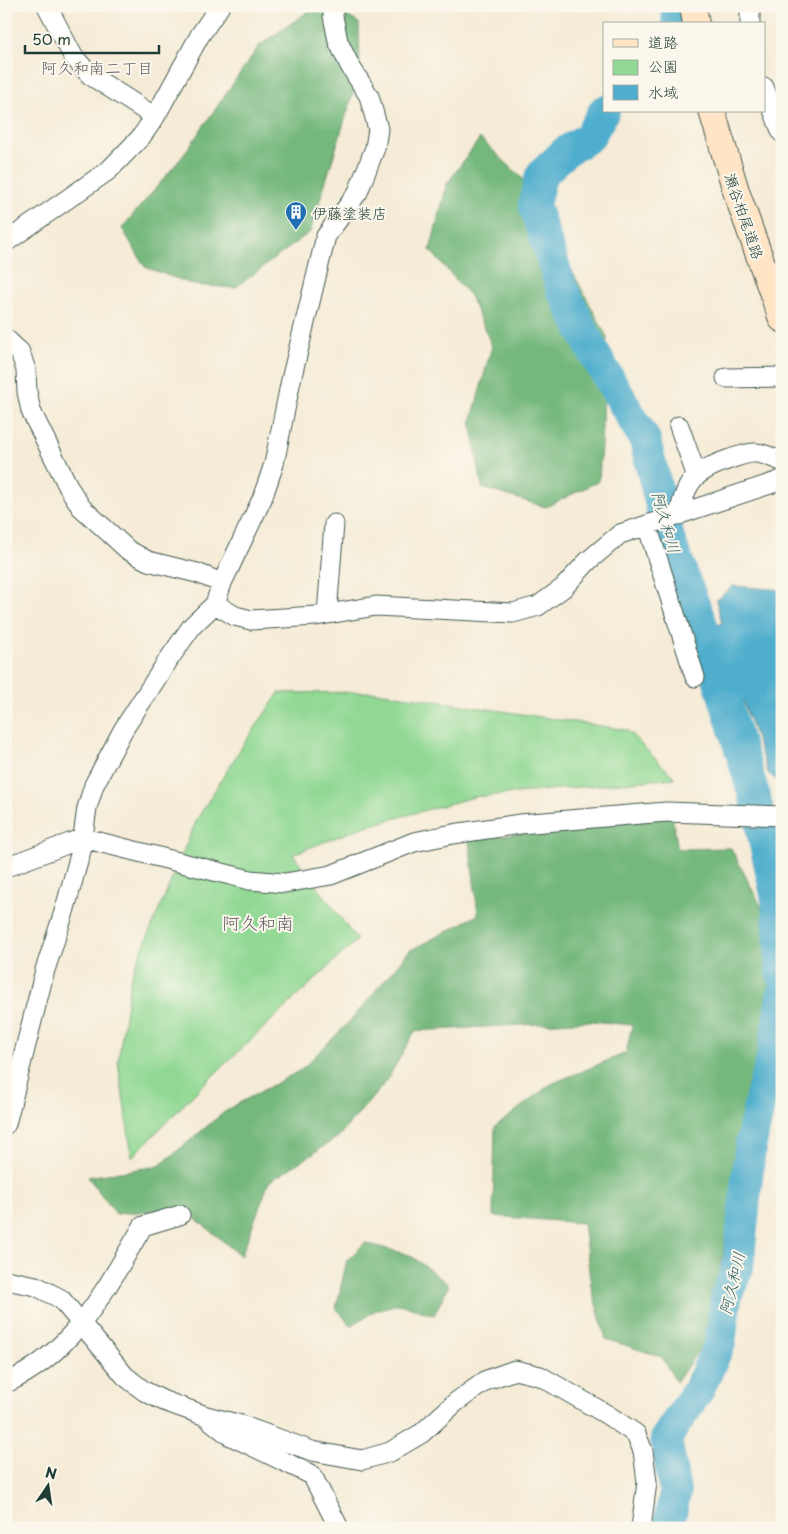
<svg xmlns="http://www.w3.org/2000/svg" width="788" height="1534" font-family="'Playpen Sans','Klee One',sans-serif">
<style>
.green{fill:#90d893;stroke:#588a64}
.forest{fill:#74b87d;stroke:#4a7a58}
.water{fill:#4faecd;stroke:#377680}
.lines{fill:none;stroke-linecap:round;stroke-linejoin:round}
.river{stroke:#4faecd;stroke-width:32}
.minor-casing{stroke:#3f574c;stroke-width:21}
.secondary-casing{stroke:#3f574c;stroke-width:28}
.minor{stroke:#fff;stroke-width:19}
.secondary{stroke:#ffe4c6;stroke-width:26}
.labels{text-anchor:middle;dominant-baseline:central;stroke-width:4;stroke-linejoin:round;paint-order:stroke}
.poi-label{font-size:15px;fill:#1f3d34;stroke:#fbf7ec;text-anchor:start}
.street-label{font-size:15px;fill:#1f3d34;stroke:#fbf7ec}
.neighbourhood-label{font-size:16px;fill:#666168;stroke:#fbf7ec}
.water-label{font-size:16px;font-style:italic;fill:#2d5f62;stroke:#fbf7ec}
.quarter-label{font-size:18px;fill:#666168;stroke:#fbf7ec}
</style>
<rect width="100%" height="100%" fill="#fbf7ec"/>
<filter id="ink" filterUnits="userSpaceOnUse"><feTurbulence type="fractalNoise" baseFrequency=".02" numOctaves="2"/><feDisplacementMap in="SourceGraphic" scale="10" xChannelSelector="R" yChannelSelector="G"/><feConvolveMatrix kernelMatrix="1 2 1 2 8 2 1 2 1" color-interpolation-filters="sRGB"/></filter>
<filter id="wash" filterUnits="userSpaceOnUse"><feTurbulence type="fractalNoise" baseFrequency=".0096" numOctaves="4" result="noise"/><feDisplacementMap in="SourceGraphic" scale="20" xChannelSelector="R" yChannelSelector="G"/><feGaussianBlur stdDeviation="1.12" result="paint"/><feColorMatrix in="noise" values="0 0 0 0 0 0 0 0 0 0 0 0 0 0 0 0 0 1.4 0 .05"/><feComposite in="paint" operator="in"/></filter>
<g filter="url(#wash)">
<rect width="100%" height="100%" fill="#f5ebd6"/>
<!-- green -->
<path class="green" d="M376,692l251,38 48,48 -201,19 -114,31 -67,26 64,86 -151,142 -74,75 -14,-95 13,-86 66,-157 44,-71 38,-55z"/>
<!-- forest -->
<path class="forest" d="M316,6h14l29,17 1,48 -50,161 -75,56 -41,-3 -49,-18 -23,-39 60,-71 77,-111z
M480,138l44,42 83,157 -8,144 -53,26 -64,-19 -11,-66 21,-76 -22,-50 -40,-46 17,-66z
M672,816l6,33 53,-1 31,60 8,73 -61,355 -33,46 -14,-25 -56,-18 -15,-53 -8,-63 -90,-7 2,-89 56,-43 75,-31 6,-28 -40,-4 -177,10 -29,51 -48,55 -69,45 -28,74 -58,-48 -67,6 -28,-37 71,-11 69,-57 73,-39 52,-52 56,-67 69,-36 -9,-75z
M365,1243l45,12 39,30 -15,30 -35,-11 -23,6 -25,16 -15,-18 11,-48z"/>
<!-- water -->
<path class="water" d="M733,586l49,4v193l-3,-1 -11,-9 -25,-72 -16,6 -24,-79 19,-5 -6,-23z"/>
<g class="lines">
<!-- river -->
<path class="river" d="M676,6l2,18
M604,111l-15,26 -24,15 -24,23 -7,30 27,82 33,66 51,87 24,99 34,89 52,170 22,101 5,75
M668,1528l7,-35 -9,-55 33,-49 21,-46 6,-46 12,-30 12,-118 11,-52 12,-42 9,-59"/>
</g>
</g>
<g filter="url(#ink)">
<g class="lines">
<!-- minor casing -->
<g class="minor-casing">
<path id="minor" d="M47,6l26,50 17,19 65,42
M750,6v18
M764,87l18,46
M6,242l103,-72 32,-33 14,-20 45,-82 20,-29
M6,339l14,13 6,18 1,22 4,19 38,77 12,19 47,43 20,11 49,12 25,10
M726,378l56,-1
M679,426l17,48
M679,515c7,-36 17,-44 51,-56 7,-2 18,-7 26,-6 8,0 18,6 26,8
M647,525l48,152
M215,604l20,12 16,4 65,-4 60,-10 137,7 25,-7 25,-18 25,-27 32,-27 162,-54
M327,614l7,-90
M6,867l77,-29 167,42 35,3 46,-8 83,-33 39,-8 67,-10 146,-12 116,4
M6,1124l39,-154 19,-58 17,-61 6,-43 7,-23 29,-55 46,-71 23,-33 23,-22 7,-21 40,-84 12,-35 17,-84 35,-144 32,-44 17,-44 3,-19 -9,-33 -19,-30 -12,-25 -5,-25v-10
M6,1280l30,6 25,13 64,77 19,15 20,10 42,15 35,9 71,26 50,9 28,-8 32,-19 34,-31 31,-22 28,-10 25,6 66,38 30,20 7,17 4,31 -6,46
M6,1383c68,-30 101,-96 137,-157l37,-11
M210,1420l19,15 83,40 27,53"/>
</g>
<!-- secondary casing -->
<g class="secondary-casing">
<path id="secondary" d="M693,6l3,18
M712,111l25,83 45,125"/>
</g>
<!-- minor -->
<use href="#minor" class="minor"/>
<!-- secondary -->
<use href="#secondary" class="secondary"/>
</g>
</g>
<!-- icons -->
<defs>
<g id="building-pin" transform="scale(1.125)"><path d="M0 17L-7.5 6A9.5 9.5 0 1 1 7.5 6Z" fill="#1f6fb2" stroke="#fbf7ec"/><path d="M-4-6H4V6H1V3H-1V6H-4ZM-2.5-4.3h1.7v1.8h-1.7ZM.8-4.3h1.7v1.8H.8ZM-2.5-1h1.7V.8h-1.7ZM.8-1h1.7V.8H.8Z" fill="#fff"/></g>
</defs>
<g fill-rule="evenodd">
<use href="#building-pin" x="296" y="212"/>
</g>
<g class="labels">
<!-- poi labels -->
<g class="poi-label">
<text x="312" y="212">伊藤塗装店</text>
</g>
<!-- street labels -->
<g class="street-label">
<text transform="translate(745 216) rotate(71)">瀬谷柏尾道路</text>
</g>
<!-- neighbourhood labels -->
<g class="neighbourhood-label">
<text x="97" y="67">阿久和南二丁目</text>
</g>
<!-- water labels -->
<g class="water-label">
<text transform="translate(667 522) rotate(74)">阿久和川</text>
<text transform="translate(731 1283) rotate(-77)">阿久和川</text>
</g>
<!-- quarter labels -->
<g class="quarter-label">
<text x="258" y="922">阿久和南</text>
</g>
</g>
<!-- margin -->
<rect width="788" height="1534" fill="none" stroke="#fbf7ec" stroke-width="25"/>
<!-- legend -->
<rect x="603" y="22" width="162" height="90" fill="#fbf7ec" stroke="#a3ada2"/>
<rect x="613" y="39" width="25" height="8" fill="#ffe4c6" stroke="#a3ada2"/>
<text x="648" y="48" font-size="15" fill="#1f3d34">道路</text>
<rect x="613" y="60" width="25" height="15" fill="#90d893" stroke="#a3ada2"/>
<text x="648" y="72" font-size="15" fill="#1f3d34">公園</text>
<rect x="613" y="85" width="25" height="15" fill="#4faecd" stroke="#a3ada2"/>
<text x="648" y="98" font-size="15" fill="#1f3d34">水域</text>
<!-- north arrow -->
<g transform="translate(48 1486) rotate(13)" stroke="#fbf7ec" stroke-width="4" paint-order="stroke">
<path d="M0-4L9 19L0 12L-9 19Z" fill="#1f3d34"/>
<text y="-8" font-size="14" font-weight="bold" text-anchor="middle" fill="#1f3d34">N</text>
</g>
<!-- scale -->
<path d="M25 45v8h134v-8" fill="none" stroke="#1f3d34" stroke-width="2.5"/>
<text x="32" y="45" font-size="15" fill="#1f3d34" stroke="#fbf7ec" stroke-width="4" paint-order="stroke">50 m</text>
</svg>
